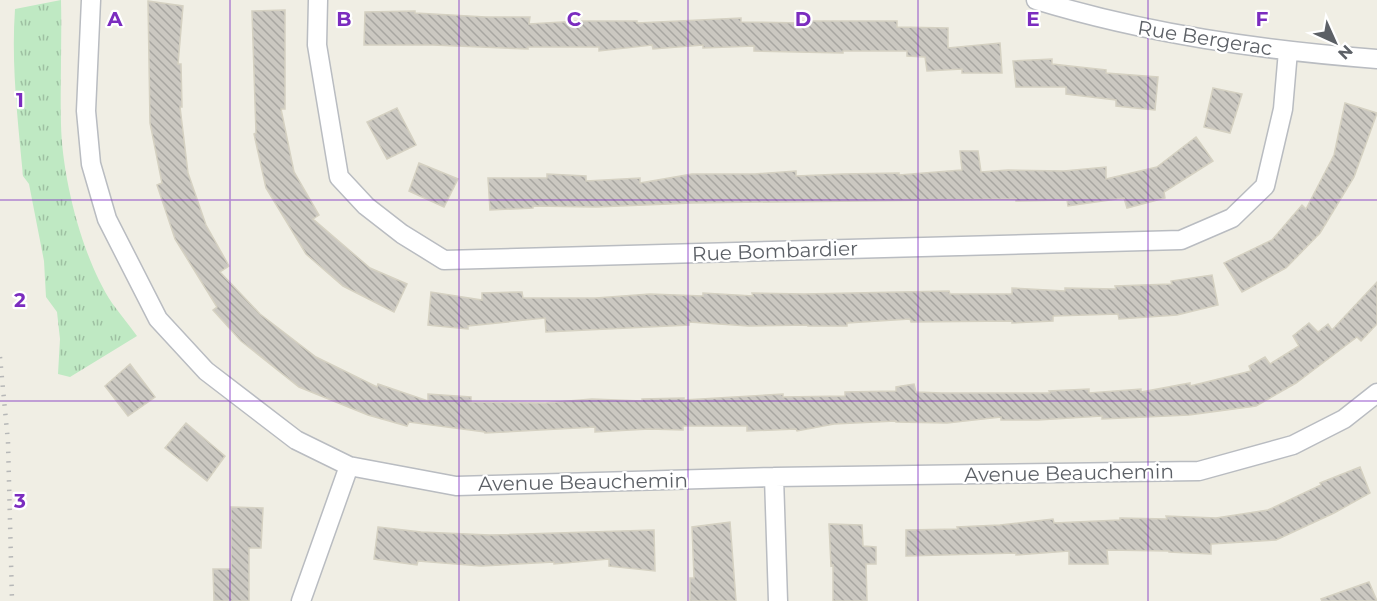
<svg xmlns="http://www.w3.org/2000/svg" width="1377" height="601" font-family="Montserrat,sans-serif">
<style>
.grass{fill:url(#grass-tufts)}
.building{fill:url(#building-back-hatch);stroke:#d5d1c2;stroke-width:1.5}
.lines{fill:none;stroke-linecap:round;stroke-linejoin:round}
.minor-casing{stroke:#b9bcc1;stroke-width:21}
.minor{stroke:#fff;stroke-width:18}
.rail{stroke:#b6b7b7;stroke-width:4.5;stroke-dasharray:1.5 8;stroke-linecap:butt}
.grid{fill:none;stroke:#7b2cbf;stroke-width:1.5;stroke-opacity:0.55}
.labels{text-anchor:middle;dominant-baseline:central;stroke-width:4.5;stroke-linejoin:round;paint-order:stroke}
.street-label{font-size:20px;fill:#5c6066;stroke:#fff}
.grid-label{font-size:20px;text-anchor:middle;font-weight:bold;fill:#7b2cbf;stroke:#fff;stroke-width:4.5;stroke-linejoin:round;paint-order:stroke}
</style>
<defs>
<pattern id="grass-tufts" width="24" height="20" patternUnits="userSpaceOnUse" patternTransform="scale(1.5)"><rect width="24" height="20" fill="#bfe9c3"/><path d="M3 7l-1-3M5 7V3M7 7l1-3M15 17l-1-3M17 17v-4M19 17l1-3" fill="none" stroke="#9ec0a2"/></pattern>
<pattern id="building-back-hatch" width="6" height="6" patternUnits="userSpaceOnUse" patternTransform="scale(1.5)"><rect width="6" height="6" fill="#cbc8c1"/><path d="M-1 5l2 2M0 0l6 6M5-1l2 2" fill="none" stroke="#a8a6a1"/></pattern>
</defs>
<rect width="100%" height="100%" fill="#f0eee4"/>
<!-- grass -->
<path class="grass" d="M61,0c1,41 -1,83 0,124 1,53 21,134 51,179 8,11 17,22 25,33l-67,41 -12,-3 2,-35 -3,-27 -11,-15 -2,-36 -15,-77 -6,-8c-5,-55 -12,-111 -8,-167z"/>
<!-- building -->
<path class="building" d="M148,1l35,5 -5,58h3l1,43h-2l8,66 18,52 23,41 -9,6 40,42 56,43 61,30 1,-3 50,17v-7l43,3v5l74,1 47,-4 50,2v-2l42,-1v2l99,-6v3l62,-1v-4l51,-1v-4l18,-3 2,8 26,1h108l-1,-2 40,-2v4l52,-4v3l49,-9v3l61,-15 -2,-5 16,-9 5,7 29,-18 -6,-10 16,-13 9,9 10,-8 4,6 45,-48v42l-16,17 -4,-4 -61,46 -40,23 -67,9 -87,4v-3l-64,4h-37v-3l-54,6 -51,-1v-1l-62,3 -37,7 -1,-2 -49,2v-5h-64v4l-34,-1 -54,3v-5l-110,6v-1l-76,-10 -2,4 -39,-11 -69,-28 -58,-46 -28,-31 4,-3 -42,-68 -18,-54 5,-2 -12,-60z
M285,10v99h-4l13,63 25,43 -6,4 57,49 37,16 -13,28 -51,-26 -37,-32 -40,-66 -12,-54 2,-1 -4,-122z
M415,11v2l71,4h44l-1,7 50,-3h58v2l104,-5v4l62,1v-2h94v6l51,1v20l52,-5 2,30h-40v-4l-35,2 -2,-14 -18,-1v-5h-64v2l-89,-2v-5l-51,2v-3l-50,4 -1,-4 -53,6v-4h-71v2l-95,-4h-69l1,-33z
M1052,59v5l54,6v3l52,4 -3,33 -39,-4v-6l-50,-6v-7h-50l-3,-26z
M1213,88l29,6 -12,39 -26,-6z
M1345,103l32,10 -23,64 -34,56 -34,35 -44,24 -18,-29 48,-23 30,-35 4,4 28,-54z
M397,108l19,37 -29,14 -20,-37z
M1196,137l17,24 -49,31 1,6 -38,10 -3,-10 -56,8 -1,-6 -51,1v-2l-324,4 -96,4 -63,-1v2l-43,2 -2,-32h59v-4l39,2v5l54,-3v5l52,-9h63l41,-3v5l47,-2 56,-1v2l63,-5 -2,-19h18l3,21 27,-2 56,1 42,-4v12l51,-12z
M419,163l39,16 -14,28 -35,-16z
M1212,275l6,30 -41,10 -58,4 -1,-5 -65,2v5l-41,2v-2l-101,1 -1,-3 -63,4v3h-39v-1l-59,1 -60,-4v3l-143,7 -1,-14 -77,8v3l-40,-4 3,-33 51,8v-7l40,-1 1,6h73l54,-4 53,2v-3l50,3 -1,-3 52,1 145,-3 1,3h62v-6l53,3v-3l51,1 -1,-3 57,-2 -1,-3z
M130,364l25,33 -27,19 -23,-30z
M186,423l39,33 -18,25 -42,-33z
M1360,467l10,26 -36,20 -58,27 -65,4v10l-42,-2v-1l-62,-1 1,14h-39v-13l-53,4v-2l-110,3v-26l52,-1 -1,-2 43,-2 53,-6 1,4 66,-3v-2l47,1 -1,-3 50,2 52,-8 53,-25 -1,-2z
M231,507l32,1 -2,40h-12v53h-35l-1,-32h18z
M730,522l6,79h-46v-23h4l-2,-51z
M829,524l33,1 1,21 13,1v17h-10l1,37h-34v-36l-2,1z
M378,527l43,5 69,3 164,-5 1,41 -46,-5v-7l-55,5v-2l-73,4 -63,-5 -1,4 -43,-6z
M1369,582l8,19h-55l-1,-2z"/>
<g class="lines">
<!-- minor casing -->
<g class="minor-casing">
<path id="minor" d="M91,0l-5,111 5,53 16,55 51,100 48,52 90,69 53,26 107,20 318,-9 425,-6 94,-26 51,-26 33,-26
M318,0l-1,45 22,132 27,29 36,28 42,26 737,-20 51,-22 33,-32 18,-77 5,-58
M1036,0c111,34 225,50 341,59
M774,477l4,124
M301,601l48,-135"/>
</g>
<!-- minor -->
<use href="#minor" class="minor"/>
<!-- rail -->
<path class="rail" d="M0,357l8,85 4,159"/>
</g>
<!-- grid -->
<path class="grid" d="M230,0v601M459,0v601M688,0v601M918,0v601M1148,0v601M0,200h1377M0,401h1377"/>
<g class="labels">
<!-- street labels -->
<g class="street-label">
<text transform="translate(1205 38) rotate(9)">Rue Bergerac</text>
<text transform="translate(775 251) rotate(-2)">Rue Bombardier</text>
<text transform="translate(1069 473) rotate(-1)">Avenue Beauchemin</text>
<text transform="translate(583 482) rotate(-1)">Avenue Beauchemin</text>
</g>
</g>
<g class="grid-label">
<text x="115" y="26">A</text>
<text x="344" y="26">B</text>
<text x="574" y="26">C</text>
<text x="803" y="26">D</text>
<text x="1033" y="26">E</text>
<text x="1262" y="26">F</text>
<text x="20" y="107">1</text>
<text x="20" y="307">2</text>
<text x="20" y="508">3</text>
</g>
<!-- north arrow -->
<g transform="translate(1335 42) rotate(135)" stroke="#ffffff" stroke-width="4.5" paint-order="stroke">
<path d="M0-4.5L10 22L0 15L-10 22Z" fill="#5c6066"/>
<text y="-9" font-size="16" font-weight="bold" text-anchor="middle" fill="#5c6066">N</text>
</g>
</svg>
